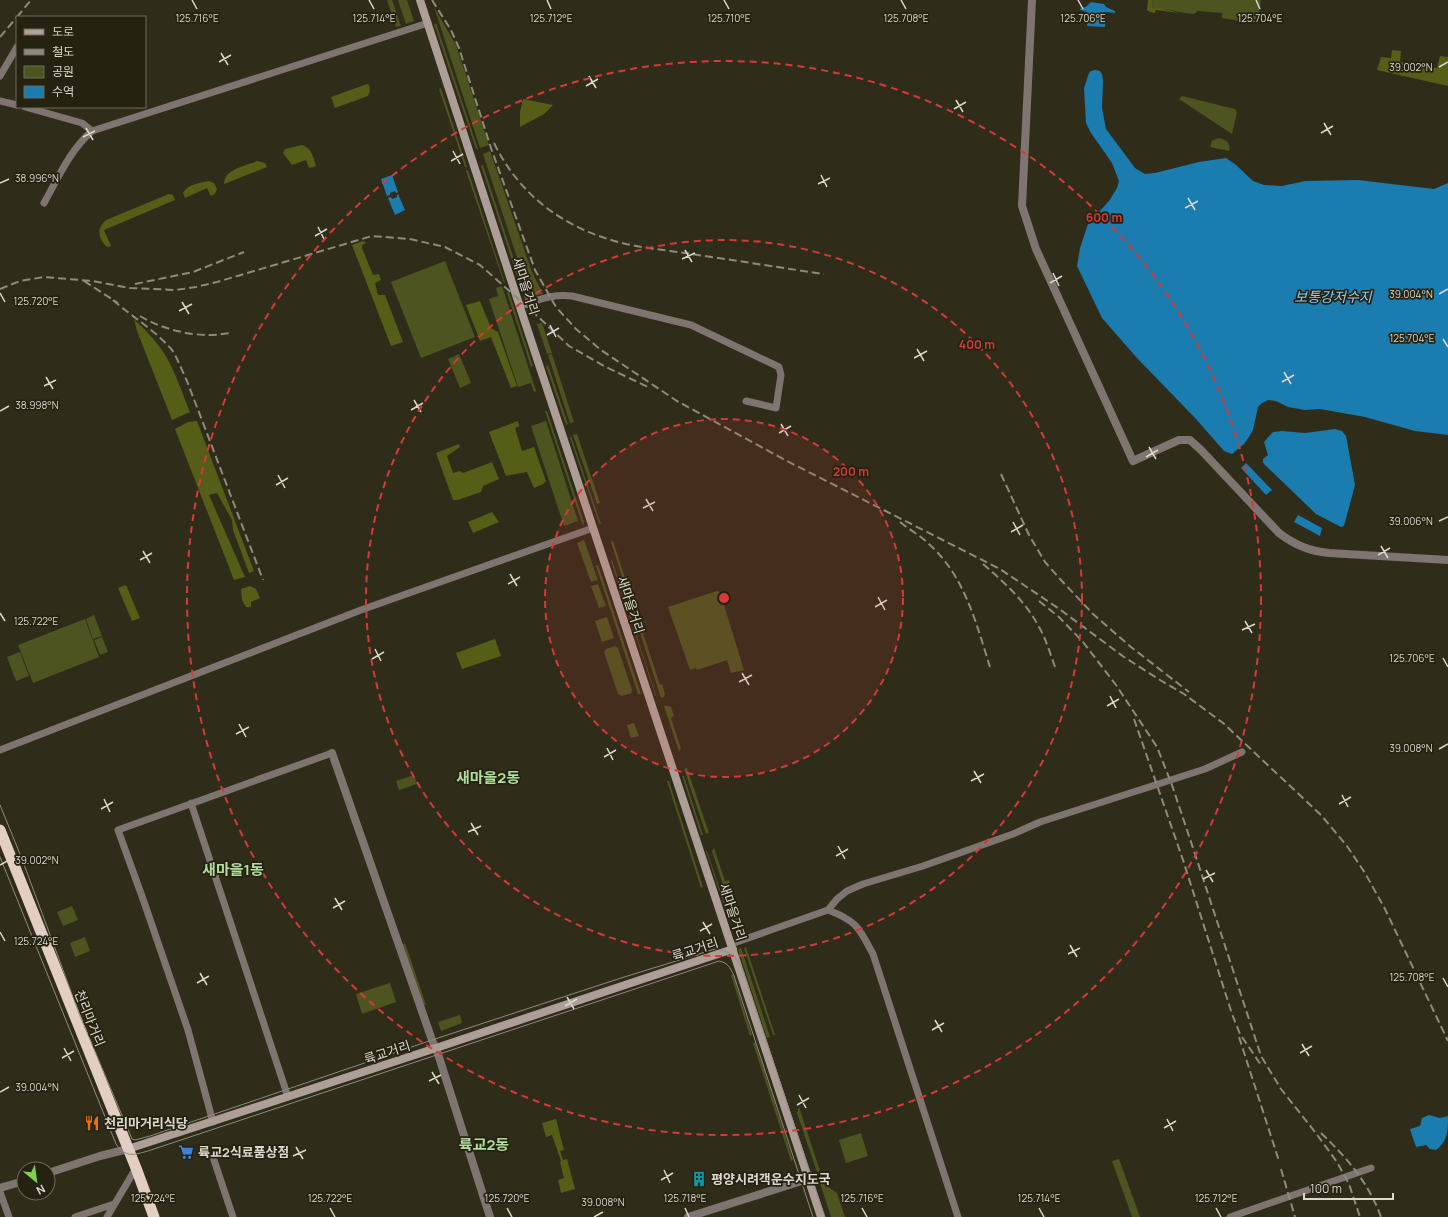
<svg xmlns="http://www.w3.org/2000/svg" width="1448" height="1217" font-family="Manrope,'Noto Sans KR',sans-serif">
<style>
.green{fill:#4d5420}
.forest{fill:#555d17}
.water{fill:#1a7caf}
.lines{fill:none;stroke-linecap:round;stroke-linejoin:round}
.minor{stroke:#7e7571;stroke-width:7}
.tertiary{stroke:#7e7571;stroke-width:8}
.secondary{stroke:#ad9f97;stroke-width:8}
.trunk{stroke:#e2cec3;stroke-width:11}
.tram{stroke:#8e8b7d;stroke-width:1}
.rail{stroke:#8e8b7d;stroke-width:2;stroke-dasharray:8 4;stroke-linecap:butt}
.ticks{fill:none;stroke:#dbd8cd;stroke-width:1.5}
.ring{fill:none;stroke:#d63a38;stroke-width:2;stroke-dasharray:7 5}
.labels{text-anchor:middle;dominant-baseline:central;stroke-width:3.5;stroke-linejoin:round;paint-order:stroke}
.street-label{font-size:13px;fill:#dbd8cd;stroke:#262211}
.poi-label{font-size:13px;font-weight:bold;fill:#dbd8cd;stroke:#262211;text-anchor:start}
.water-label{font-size:14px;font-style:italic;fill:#8ccbf4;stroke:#262211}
.quarter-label{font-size:15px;font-weight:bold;fill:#b0dd9c;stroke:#262211}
.ticks-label{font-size:10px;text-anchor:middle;fill:#dbd8cd;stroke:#262211;stroke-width:3.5;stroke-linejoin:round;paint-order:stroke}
.centre{fill:#d63a38;stroke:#262211;stroke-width:2}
.ring-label{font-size:12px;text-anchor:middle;font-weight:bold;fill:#d63a38;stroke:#262211;stroke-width:3.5;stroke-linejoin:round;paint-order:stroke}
</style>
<rect width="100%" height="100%" fill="#302c1a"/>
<!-- green -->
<path class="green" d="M387,0h5l9,26 -5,1z
M398,0h9l7,21 -8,3z
M1152,0h109l-4,24 -35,-6v-5l-24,-2 -4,3c-14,-1 -27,-6 -41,-6z
M434,7l22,38 33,100 -9,3z
M436,23l42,126h-2l-42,-125z
M441,88l26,79h-2l-26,-78z
M1182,96l53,13 2,3 -5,22 -53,-35z
M1218,138c8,1 13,5 11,13l-19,-4 2,-6z
M490,151l42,121 11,22 -13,3 -47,-143z
M483,165l44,134 -2,1 -44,-134z
M468,170l37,113h-1l-38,-112z
M445,261l30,76 -54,21 -30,-76z
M502,286l34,105 -2,1 -3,-9 -13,4 -29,-88 9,-3 -2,-8z
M509,292l24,74 -2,1 -24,-74z
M542,323l10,30 -5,1 -10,-30z
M459,354l12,29 -11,5 -12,-29z
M552,354l22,68 -4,1 -22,-68z
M548,365l20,59 -2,1 -20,-59z
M545,411h2l37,111 -1,4z
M546,421l32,100 -14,5 -33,-100z
M577,434l23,69 -3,1 -24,-69z
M571,436l30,88h-1l-1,-1 -29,-85z
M584,540l14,40 -7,2 -14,-39z
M613,541l47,144 2,-1 3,10 -1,3 -3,1 -50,-156z
M612,560l45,138 -2,-4 -44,-133z
M598,565l43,129h-3l-42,-128z
M598,584l8,22 -7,2 -8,-22z
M717,591l3,1 24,78 -13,3 -4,-13 -30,10 -1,-2 -6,2 -22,-63z
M94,615l8,21 -9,3 -7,-20z
M607,617l7,21 -12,4 -7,-21z
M85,619l14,38 -66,26 -15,-38z
M102,637l6,15 -8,3 -6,-15z
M615,646l3,2 14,42 -1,3 -9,3 -4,-2 -14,-42 2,-3z
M20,652l9,24 -13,5 -9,-24z
M664,706h4l3,1 3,9 -3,2 10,31 -2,2z
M634,723l5,13 -8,2 -4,-13z
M687,768l22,65 -3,1 -22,-65z
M414,775l3,9 -18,6 -3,-9z
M682,776h2l19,59h-2z
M667,781h2l34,106 -2,1z
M714,848l11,33 4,-1 4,14 -6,3 -15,-46z
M706,851h1l23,68 -1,1z
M735,901l9,26 -7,2 -8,-26z
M72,906l6,14 -15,6 -6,-14z
M85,937l5,14 -15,6 -5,-14z
M405,943l21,62h-3l-1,-2 -19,-58z
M746,947l29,88h-2l-29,-87z
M741,948l29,89 -3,1 -29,-89z
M731,975h2l19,60 -2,1z
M390,983l6,19 -34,12 -6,-20z
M460,1015l2,8 -21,8 -3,-9z
M755,1042l38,118 -2,1 -38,-118z
M799,1107l21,64 -3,1 -20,-59z
M861,1133l7,23 -22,7 -7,-23z
M1119,1159l21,58h-8l-20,-56z
M821,1182l16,11 8,24h-14l-11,-34z"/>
<!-- forest -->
<path class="forest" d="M1148,0h4l1,8h8l18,5 -23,-3 -1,3 -5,-1 -3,-2z
M1392,50l9,1 -1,11 37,6 3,-12 8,1v29l-71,-16 4,-13 10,1z
M367,84l2,1 1,6 -2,5 -33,12 -4,-11z
M523,99l30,6 -9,9 -24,13v-15z
M302,145c10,3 11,12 14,21l-7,2 -3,-8 -14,5 -9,-12 2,-4z
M257,161l8,2 2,4 -43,17c0,-15 21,-18 33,-23z
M209,181l5,2 3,6 -2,5 -4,2 -4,-8 -22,10 -2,-5c5,-9 17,-10 26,-12z
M169,194l4,1 2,5 -71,30 7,16 -4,1c-9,-9 -11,-18 -1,-27z
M363,241l3,2 -4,2v3l11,27 6,-1 2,6 -6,3 3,12h7l18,47 -12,4 -39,-101z
M480,301l11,27 7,4 19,54 -6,2 -20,-51 -11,4 -14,-36z
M134,319c11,11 23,22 31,36 11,18 17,38 25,57l-18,8 -35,-89z
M197,421l57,150 -5,2 -16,-43 -1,-10 -15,-27 -8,2 36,82 -11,3 -59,-151 13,-7z
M518,421l1,5 -4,2 7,23 12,-4 12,34 -3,3 -9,4 -7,-16 -21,4 -17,-44z
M459,444l1,3 -13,9 6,17 7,-2 3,2 29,-11 7,17 -16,7 -2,6 -23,8h-5l-17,-47z
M492,512l7,10 -26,11 -5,-11z
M126,585l14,33 -8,3 -14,-33z
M250,586l6,3 4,9 -9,4v5h-5l-4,-7 -1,-11z
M495,639l6,17 -39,13 -6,-16z
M556,1119l8,31 -4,1 3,9 4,-1 8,30 -14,4 -3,-13 6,-2 -4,-16 1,-1 -9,-26 -6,2 -4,-14z"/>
<!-- water -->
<path class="water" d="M1091,2l13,2 2,3 9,4v2l-9,-1 -1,15 -18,-1v-14l-7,-2v-1l7,-3z
M1095,70l5,1 2,3 1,7 -1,27 4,21 29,39 10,6 10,-1 44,-11 27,-4 10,7 17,16 11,4 18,1 23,-5 53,-1 76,9 14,-6v252l-33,-4 -50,-14 -45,-8 -15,1 -17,-3 -12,-6 -8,-1 -6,3 -4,4 -5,23 -4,7 -5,7 -12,10 -8,-3 -28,-32 -59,-61 -35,-40 -25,-52 3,-18 8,-24 21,-23 8,-13 2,-7 -7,-18 -21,-30 -5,-10 -2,-35 5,-15 2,-2z
M392,175l6,17 -2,1 -1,-2 -5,2v2l-3,1 -6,-17z
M398,194l7,16 -10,5 -7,-17 3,-1 1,2 5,-2v-2z
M1335,429l7,2 4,5 9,49 -11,41 -3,1 -25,-13 -53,-51v-4l5,-4 -4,-13 9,-10 9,-1 23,2z
M1246,463l26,27 -6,5 -25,-27z
M1298,515l24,13 -2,8 -26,-14z
M1429,1115l11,3 8,-2c0,15 0,25 -12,34l-6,-1 -4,-4 -10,2 -6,-18 10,-3 2,-8z"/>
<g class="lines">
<!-- minor -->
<path class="minor" d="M0,76l17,-29
M0,101l17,4
M25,107l57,16 10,8
M44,203c14,-25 26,-53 48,-72l336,-108
M520,306c20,-6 29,-12 52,-10l119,29 88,42 2,8 -5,33 -30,-7
M0,750l361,-140 232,-82
M191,803l97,294
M828,910c29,11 31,18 45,44l85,263
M731,944l97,-34 9,-11 10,-8 16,-7 60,-18 90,-32 27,-12 165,-53 37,-17
M213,1122l-25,-92 -45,-131 -25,-69 214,-77
M213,1157l20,60
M0,1192l9,25
M75,1217l39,-13
M107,1217l29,-49
M1230,1217l141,-49"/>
<!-- tertiary -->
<path class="tertiary" d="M1032,0l-10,206 14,43 97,212 46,-21h11l11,10 78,83c16,12 30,18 50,20l119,7
M332,753l100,287 6,14 52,163
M48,1173l52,-17 28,-7
M0,1188l24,-7
M688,1217l120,-38"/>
<!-- secondary -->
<path class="secondary" d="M420,0l97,298 304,919
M128,1149l308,-101 297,-99"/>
<!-- trunk -->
<path class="trunk" d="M0,830l136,338 18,49"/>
<!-- tram -->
<path class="tram" d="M0,805l22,54 58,157 52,123 3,1 15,-4 282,-96 189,-62 94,-29c15,2 23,8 28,22l82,246
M0,857l116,287c10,14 17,11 32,7l571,-190c9,2 11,6 15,15l79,241"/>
<!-- rail -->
<path class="rail" d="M432,0l19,30 8,18 32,100 44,122 21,37 20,22 25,21 76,51 108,59 215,109 58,39 66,49 36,23 24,14 39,29 98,92 26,31 18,27 20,36 63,132
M17,17l14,-17
M0,37l17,-20
M494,143c27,55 73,87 132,101 24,5 48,7 72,11 42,6 84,13 126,19
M84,281l34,22
M135,284l58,-12 51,-20
M0,289l20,-8 24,-4 48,4 38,7 46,2 20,-3 21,-5 155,-46 38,3 35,8 35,18 52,46 37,35 37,21 44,21
M113,300c19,17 42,30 59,50 6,9 10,21 15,31l76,199
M140,316c20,12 46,19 69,19 8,0 15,-1 22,-2
M1001,474l28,61 16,27 16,18 32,34 38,33 58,45
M900,522c10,8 21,14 30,23 35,32 46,78 60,122
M983,564c21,18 43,38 56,63 7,12 11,26 16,40
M1039,601l20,16 24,25 33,43 41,62 15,38 25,75 64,196 20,33 34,43 22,30 12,22 11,33
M1134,719l49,141 49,154 8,20 21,31
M1239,1037l40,124
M1321,1133c25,24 48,50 60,84
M1281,1169l14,48"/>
</g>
<!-- ticks -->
<path class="ticks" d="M192,0l5,9M369,0l5,9M547,0l4,9M724,0l5,9M901,0l5,9M1078,0l5,9M1256,0l4,9M221,53l7,12M219,62l12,-7M1439,67l9,-5M589,76l7,12M586,86l12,-7M956,100l7,12M954,109l12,-7M1324,123l7,12M86,128l7,12M1321,133l12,-7M83,137l12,-6M453,151l7,13M451,161l12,-7M821,175l6,12M0,183l9,-4M818,184l12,-6M1188,198l7,12M1185,208l13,-7M318,227l6,12M315,236l12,-7M685,250l7,12M682,259l13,-6M1053,273l6,13M1050,283l12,-7M0,293l5,9M1439,294l9,-5M182,302l7,12M179,311l13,-7M550,325l6,12M547,335l12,-7M1443,339l5,8M917,349l7,12M914,358l13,-7M1284,372l7,12M46,377l7,12M1282,382l12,-7M44,386l12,-6M414,400l7,12M411,410l12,-7M0,411l9,-5M781,424l7,12M779,433l12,-7M1149,447l7,12M1146,457l12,-7M278,475l7,13M276,485l12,-7M646,499l7,12M643,508l12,-6M1439,521l9,-4M1013,522l7,13M1011,532l12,-7M1381,546l7,12M143,551l7,12M1378,555l12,-7M140,560l12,-7M510,574l7,12M508,584l12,-7M878,597l7,13M875,607l12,-7M0,613l5,8M1245,621l7,12M1242,630l13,-6M375,649l6,12M1443,658l5,9M372,659l12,-7M742,673l7,12M739,682l13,-7M1110,696l6,12M1107,706l12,-7M239,724l7,13M236,734l13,-7M607,748l6,12M1439,749l9,-5M604,757l12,-7M974,771l7,12M971,781l13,-7M1342,795l6,12M104,799l6,13M1339,804l12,-7M101,809l12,-7M471,823l7,12M468,832l13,-6M838,846l7,13M836,856l12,-7M0,865l9,-5M1206,870l7,12M1203,879l12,-6M335,898l7,12M333,908l12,-7M703,922l7,12M700,931l12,-7M0,932l5,9M1070,945l7,12M1068,954l12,-6M200,973l7,12M1443,978l5,9M197,983l12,-7M567,997l7,12M565,1006l12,-7M935,1020l7,12M932,1030l12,-7M1302,1044l7,12M64,1048l7,13M1300,1053l12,-7M62,1058l12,-7M432,1072l7,12M429,1081l12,-6M0,1092l9,-5M799,1095l7,13M797,1105l12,-7M1167,1119l6,12M1164,1128l12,-7M296,1147l7,12M293,1156l13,-6M664,1170l6,13M661,1180l12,-7M153,1208l5,9M330,1208l5,9M507,1208l5,9M685,1208l4,9M862,1208l5,9M1039,1208l5,9M1216,1208l5,9M594,1217l9,-5"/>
<!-- distance rings -->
<circle cx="724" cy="598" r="179" fill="#d63a38" fill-opacity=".12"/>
<g class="ring">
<circle cx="724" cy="598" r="179"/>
<circle cx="724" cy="598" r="358"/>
<circle cx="724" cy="598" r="537"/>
</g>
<!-- icons -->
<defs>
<g id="restaurant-bare" transform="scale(1.2)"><path d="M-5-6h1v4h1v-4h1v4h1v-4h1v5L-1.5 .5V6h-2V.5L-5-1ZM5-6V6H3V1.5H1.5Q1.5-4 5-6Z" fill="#e8710a" stroke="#262211" stroke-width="2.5" paint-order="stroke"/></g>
<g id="supermarket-bare" transform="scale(1.2)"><path d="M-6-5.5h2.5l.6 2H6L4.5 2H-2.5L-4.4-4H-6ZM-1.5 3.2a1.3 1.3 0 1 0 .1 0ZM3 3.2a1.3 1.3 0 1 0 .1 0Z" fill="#3f7fe0" stroke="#262211" stroke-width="2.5" paint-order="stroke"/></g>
<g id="building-bare" transform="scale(1.2)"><path d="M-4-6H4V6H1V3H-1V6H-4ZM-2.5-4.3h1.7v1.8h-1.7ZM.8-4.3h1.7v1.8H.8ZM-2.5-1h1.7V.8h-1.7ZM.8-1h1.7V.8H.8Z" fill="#0f9aa8" stroke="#262211" stroke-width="2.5" paint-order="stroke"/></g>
</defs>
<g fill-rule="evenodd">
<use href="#restaurant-bare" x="92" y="1123"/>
<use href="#supermarket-bare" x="186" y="1152"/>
<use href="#building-bare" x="699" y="1179"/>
</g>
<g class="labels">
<!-- street labels -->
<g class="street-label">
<text transform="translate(526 286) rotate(72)">새마을거리</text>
<text transform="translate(631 605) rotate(72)">새마을거리</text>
<text transform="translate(733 912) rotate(72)">새마을거리</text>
<text transform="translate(695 949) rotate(-18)">륙교거리</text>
<text transform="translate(90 1018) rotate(68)">천리마거리</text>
<text transform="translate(387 1052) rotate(-18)">륙교거리</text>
</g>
<!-- poi labels -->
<g class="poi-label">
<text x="104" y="1123">천리마거리식당</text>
<text x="198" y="1152">륙교2식료품상점</text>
<text x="711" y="1179">평양시려객운수지도국</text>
</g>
<!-- water labels -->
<g class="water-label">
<text x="1333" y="296">보통강저수지</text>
</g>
<!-- quarter labels -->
<g class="quarter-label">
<text x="488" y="777">새마을2동</text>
<text x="233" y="869">새마을1동</text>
<text x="484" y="1144">륙교2동</text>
</g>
</g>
<g class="ticks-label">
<text x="197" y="22">125.716°E</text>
<text x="374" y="22">125.714°E</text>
<text x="551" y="22">125.712°E</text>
<text x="729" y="22">125.710°E</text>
<text x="906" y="22">125.708°E</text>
<text x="1083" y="22">125.706°E</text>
<text x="1260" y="22">125.704°E</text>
<text x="1411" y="71">39.002°N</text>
<text x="37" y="182">38.996°N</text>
<text x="1411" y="298">39.004°N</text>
<text x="36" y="305">125.720°E</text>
<text x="1412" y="342">125.704°E</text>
<text x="37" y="409">38.998°N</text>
<text x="1411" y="525">39.006°N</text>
<text x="36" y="625">125.722°E</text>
<text x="1412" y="662">125.706°E</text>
<text x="1411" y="752">39.008°N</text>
<text x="37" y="864">39.002°N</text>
<text x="36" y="945">125.724°E</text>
<text x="1412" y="981">125.708°E</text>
<text x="37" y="1091">39.004°N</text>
<text x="153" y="1202">125.724°E</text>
<text x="330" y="1202">125.722°E</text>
<text x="507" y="1202">125.720°E</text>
<text x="685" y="1202">125.718°E</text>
<text x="862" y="1202">125.716°E</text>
<text x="1039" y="1202">125.714°E</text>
<text x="1216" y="1202">125.712°E</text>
<text x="603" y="1206">39.008°N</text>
</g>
<circle cx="724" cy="598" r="6" class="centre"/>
<g class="ring-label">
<text x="1104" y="222">600 m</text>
<text x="977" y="349">400 m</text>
<text x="851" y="476">200 m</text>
</g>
<!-- legend -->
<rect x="16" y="16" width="130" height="92" fill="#262211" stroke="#6e6b5c"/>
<rect x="24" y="29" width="20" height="6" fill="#ad9f97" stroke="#6e6b5c"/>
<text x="52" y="36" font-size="12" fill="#dbd8cd">도로</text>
<rect x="24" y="49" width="20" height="6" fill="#8e8b7d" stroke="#6e6b5c"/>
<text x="52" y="56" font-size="12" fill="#dbd8cd">철도</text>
<rect x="24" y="66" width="20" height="12" fill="#4d5420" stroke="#6e6b5c"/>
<text x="52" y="76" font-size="12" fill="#dbd8cd">공원</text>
<rect x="24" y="86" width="20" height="12" fill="#1a7caf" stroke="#6e6b5c"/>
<text x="52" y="96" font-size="12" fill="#dbd8cd">수역</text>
<!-- north arrow -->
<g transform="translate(36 1181) rotate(151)"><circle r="19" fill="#262211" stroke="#6e6b5c"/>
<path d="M0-3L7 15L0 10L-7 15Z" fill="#7fd052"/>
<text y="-6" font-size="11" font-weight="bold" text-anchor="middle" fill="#dbd8cd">N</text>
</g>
<!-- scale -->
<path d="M1304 1193v6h89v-6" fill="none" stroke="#dbd8cd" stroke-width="2"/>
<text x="1310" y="1193" font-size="12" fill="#dbd8cd" stroke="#262211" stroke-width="3" paint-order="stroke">100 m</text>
</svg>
